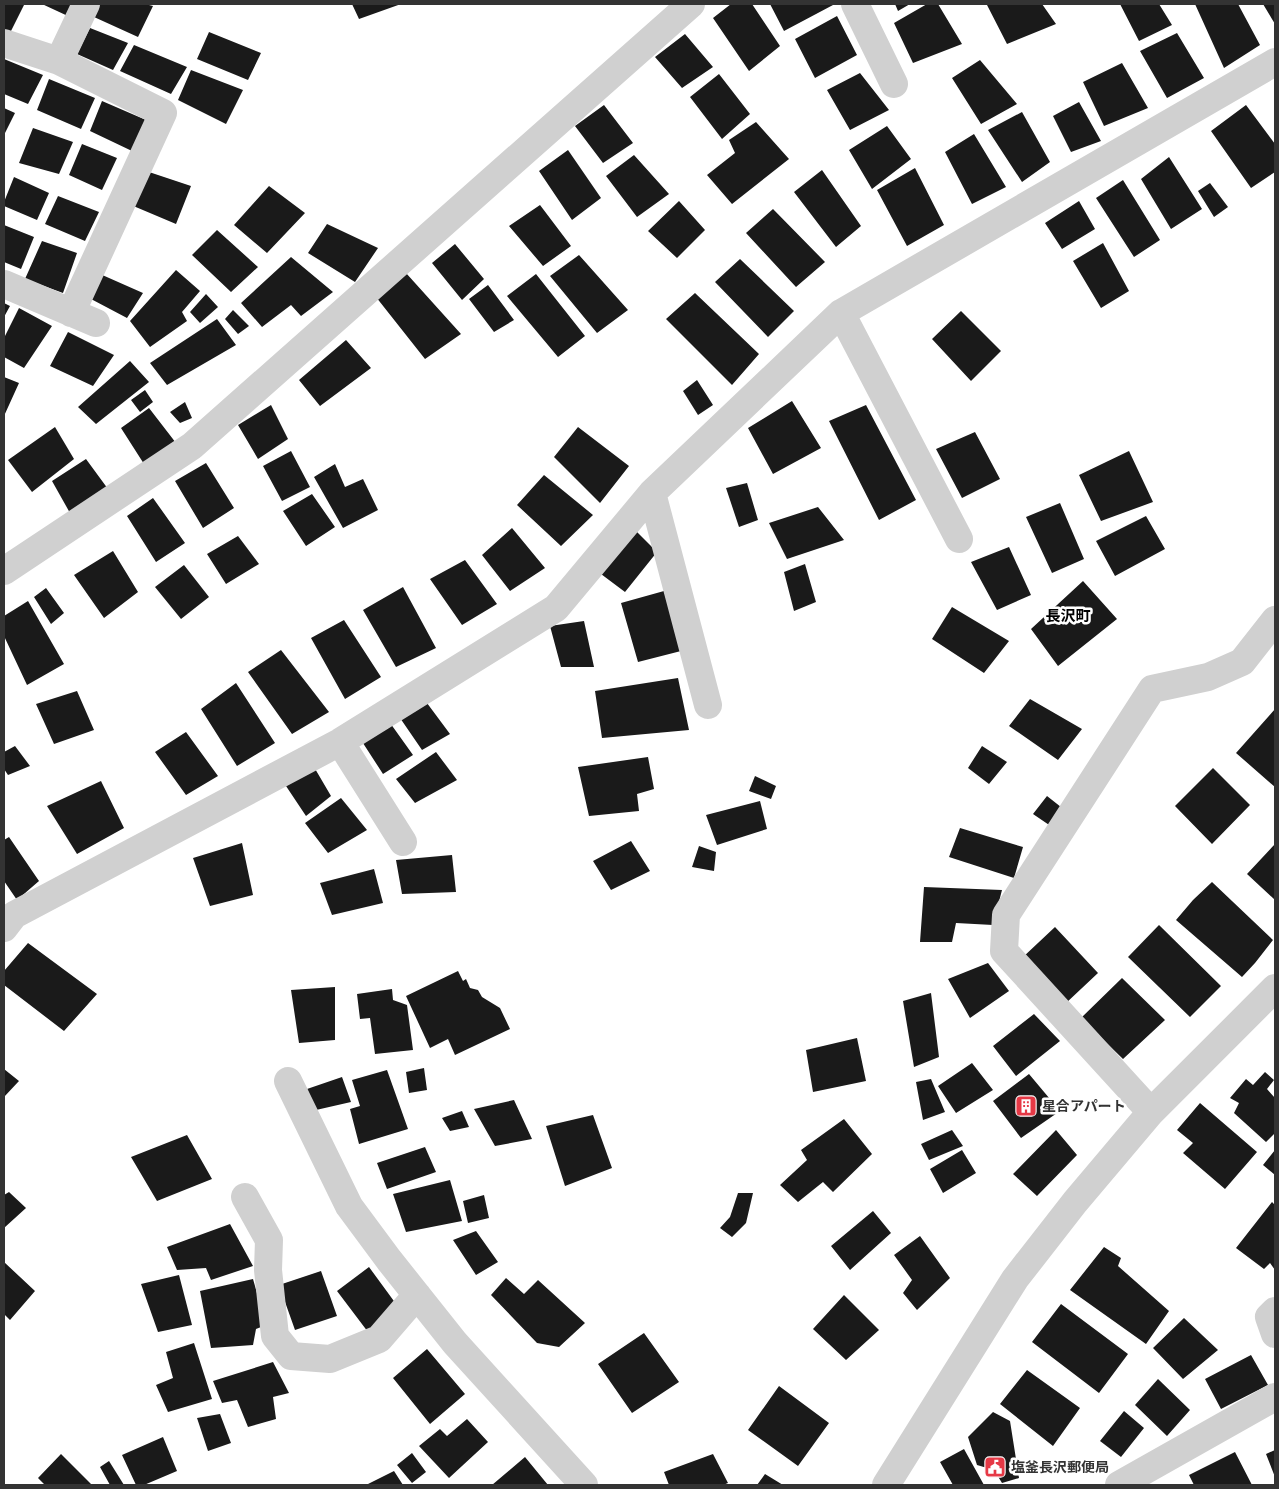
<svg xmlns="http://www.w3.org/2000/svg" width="1279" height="1489" font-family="'Work Sans','Noto Sans JP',sans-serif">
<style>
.building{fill:#1a1a1a}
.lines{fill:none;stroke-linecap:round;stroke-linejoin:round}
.minor{stroke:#d0d0d0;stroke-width:28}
.labels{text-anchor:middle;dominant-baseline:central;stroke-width:5;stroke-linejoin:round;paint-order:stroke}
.poi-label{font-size:14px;font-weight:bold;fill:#333;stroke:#fff;text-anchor:start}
.neighbourhood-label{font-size:15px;font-weight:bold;fill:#000;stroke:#fff}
</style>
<rect width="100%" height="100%" fill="#fff"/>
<!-- building -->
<path class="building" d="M4,4h17l3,1 -15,30 -5,-2z
M42,4h35l-7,13z
M100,4h45l8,2 -15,31 -44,-20z
M352,4h49l-42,15z
M731,4h21l28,42 -31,25 -36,-53z
M770,4h63v1l-49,26z
M895,4h15l-12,7z
M927,4h11l24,40 -49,19 -19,-40z
M989,4h53l14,20 -49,20 -20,-39z
M1120,4h39l13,21 -33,16z
M1195,4h43l22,41 -36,23z
M1263,4h12v20z
M837,16l20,39 -42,23 -20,-39z
M90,28l38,15 -15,27 -36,-16z
M209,32l52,21 -13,27 -51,-21z
M1177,33l27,45 -37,20 -27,-47z
M685,34l28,33 -31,21 -27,-31z
M134,45l53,22 -16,27 -51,-23z
M4,59l39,16 -15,29 -24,-10z
M980,60l37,44 -36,20 -29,-46z
M1122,63l26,45 -44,18 -21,-44z
M191,70l52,20 -17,34 -48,-24z
M860,73l29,37 -39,20 -23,-40z
M719,74l31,40 -28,25 -32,-42z
M49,79l46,19 -14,31 -44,-19z
M102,101l44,19 -14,31 -42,-20z
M1079,102l22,39 -30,11 -18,-36z
M604,105l29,38 -30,20 -28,-37z
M1246,105l29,39v28l-24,16 -40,-57z
M4,108l11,5 -11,22z
M1022,112l28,50 -28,20 -34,-52z
M756,122l33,37 -57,45 -25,-29 28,-22 -6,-13z
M887,126l24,33 -39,30 -23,-39z
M33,128l40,14 -14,32 -40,-11z
M974,134l32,53 -34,17 -27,-52z
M82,144l35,14 -15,32 -33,-15z
M568,150l33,48 -29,22 -33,-49z
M634,155l35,39 -32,23 -31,-41z
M1169,157l33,52 -31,20 -30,-50z
M915,168l29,57 -37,21 -30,-56z
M822,170l39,56 -25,21 -42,-55z
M146,171l45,15 -15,38 -45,-19z
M14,177l35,16 -12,27 -33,-14v-4z
M1123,180l37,60 -26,17 -38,-59z
M1210,183l18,24 -14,10 -16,-26z
M269,186l36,27 -38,40 -33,-28z
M58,196l41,16 -14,29 -40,-17z
M679,201l26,29 -28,28 -29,-27z
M1079,201l16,28 -33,20 -17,-26z
M540,205l31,41 -28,20 -34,-40z
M773,209l52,53 -29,25 -50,-54z
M327,224l51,24 -23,34 -47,-29z
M4,225l30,12 -13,32 -17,-7z
M217,230l41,37 -27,25 -39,-37z
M42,241l35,12 -14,40 -38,-14z
M1103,243l26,48 -28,17 -28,-47z
M455,244l29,35 -22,21 -30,-37z
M579,255l49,55 -31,23 -47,-57z
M291,257l42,35 -32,24 -10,-11 -29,22 -21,-24z
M740,259l54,52 -26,26 -53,-55z
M176,270l24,21 -18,21 5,9 -37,26 -20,-26z
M406,273l55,61 -36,25 -49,-62z
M100,274l43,19 -16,25 -36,-19z
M536,274l49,62 -27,21 -51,-61z
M488,285l26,35 -20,12 -25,-33z
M695,293l64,61 -27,31 -66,-66z
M206,294l12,13 -18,16 -10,-11z
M4,303l6,3 -6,11z
M19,308l33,18 -28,42 -20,-11v-19z
M233,310l16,16 -11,8 -13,-15z
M961,311l40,40 -30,30 -39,-42z
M217,319l19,26 -69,40 -17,-22z
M68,332l46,23 -21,31 -43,-20z
M346,340l25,28 -51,38 -21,-26z
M130,361l19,21 -53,42 -18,-17z
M4,377l15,6 -15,33z
M697,380l16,25 -15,10 -15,-24z
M145,390l8,12 -13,10 -9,-12z
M792,401l29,47 -48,26 -25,-46z
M185,402l7,16 -12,5 -10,-11z
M271,405l17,34 -30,20 -20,-34z
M866,405l50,95 -37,20 -50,-99z
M149,408l27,35 -32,21 -23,-36z
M55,427l19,32 -42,33 -24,-32z
M578,427l51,39 -29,37 -46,-46z
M975,432l25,47 -38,19 -26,-49z
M291,451l19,36 -28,14 -19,-35z
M1129,451l24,51 -52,19 -22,-46z
M86,459l22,30 -38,24 -18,-32z
M206,463l28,45 -31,20 -28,-47z
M335,464l10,23 18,-8 15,31 -35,18 -29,-51z
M544,475l49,40 -32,31 -44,-41z
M747,483l11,37 -19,7 -13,-39z
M312,494l23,33 -29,19 -23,-35z
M153,498l32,45 -29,19 -29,-46z
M1060,503l24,56 -32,14 -26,-56z
M818,507l26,33 -57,19 -18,-36z
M1146,516l19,33 -50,27 -19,-35z
M512,528l33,40 -35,23 -28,-36z
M635,530l22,22 -32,40 -28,-21z
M238,536l21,28 -33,20 -19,-30z
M1009,547l22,48 -34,15 -26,-48z
M113,551l25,41 -34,26 -30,-43z
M465,560l32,44 -35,21 -32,-46z
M805,564l11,38 -22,9 -10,-39z
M184,565l25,32 -28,22 -26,-32z
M1083,581l34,38 -59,47 -27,-37z
M403,587l33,61 -40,19 -33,-57z
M46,588l18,25 -13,11 -17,-27z
M664,591l17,60 -43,11 -17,-59z
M28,601l36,63 -37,21 -23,-49v-20z
M952,607l57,34 -25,32 -52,-34z
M344,620l37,57 -36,22 -34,-61z
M584,621l10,46h-33l-11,-41z
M281,650l48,62 -37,22 -44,-62z
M678,678l11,52 -87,8 -7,-47z
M236,683l39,60 -38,23 -36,-57z
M77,691l17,39 -40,14 -18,-40z
M424,699l26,35 -28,16 -24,-35z
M1030,699l52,30 -24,31 -49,-34z
M1275,709v78l-39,-34z
M388,720l25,35 -30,19 -22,-34z
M186,732l32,44 -32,19 -31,-43z
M15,746l15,20 -22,9 -4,-6v-17z
M982,746l25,16 -18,22 -21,-16z
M436,752l21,28 -42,23 -19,-24z
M648,757l6,32 -17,5 2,17 -50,5 -11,-49z
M314,767l17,29 -25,20 -22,-33z
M1213,768l37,37 -38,39 -37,-38z
M755,776l21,10 -5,13 -22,-8z
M101,781l23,47 -47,26 -30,-48z
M1047,796l19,15 -11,18 -22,-15z
M341,798l26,32 -39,23 -23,-30z
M760,801l7,28 -50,16 -11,-30z
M960,828l63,19 -9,31 -65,-21z
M9,837l30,44 -22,19 -13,-19v-41z
M631,841l19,30 -39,19 -18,-29z
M242,843l11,52 -43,11 -17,-48z
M1275,844v56l-28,-26z
M699,846l17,6 -2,19 -22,-4z
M452,855l4,37 -54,2 -6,-34z
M374,869l9,34 -51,12 -12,-32z
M1212,882l61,58 -18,23 -13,14 -66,-57 17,-20z
M924,887l78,3 -9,35 -37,-2 -4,19h-32z
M1159,925l62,61 -31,31 -62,-60z
M1055,927l43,46 -33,31 -43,-46z
M28,943l69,51 -33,37 -60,-46v-14z
M988,963l21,28 -39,27 -22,-39z
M458,971l5,10 3,-2 4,9 8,2 4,7 18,11 10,21 -55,26 -7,-16 -18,9 -24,-52z
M1122,978l43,42 -42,39 -42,-41z
M335,987v53l-36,3 -8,-53z
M392,989l1,11 14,5 6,45 -38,4 -5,-36 -10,1 -3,-25z
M931,993l8,64 -25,10 -11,-66z
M1034,1014l26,27 -44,35 -23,-30z
M857,1038l9,43 -53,11 -7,-42z
M972,1063l21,27 -37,23 -18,-27z
M424,1068l3,22 -18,3 -3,-21z
M4,1069l15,12 -15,16z
M387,1070l21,59 -49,15 -9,-35 10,-3 -8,-26z
M1265,1072l9,8 -7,9 8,9v35l-9,9 -32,-29 5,-10 -9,-5 16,-19 7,6z
M1029,1074l31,37 -39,27 -28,-37z
M342,1077l9,25 -35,8 -9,-21z
M931,1079l14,33 -22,8 -7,-38z
M514,1100l18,39 -37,7 -21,-37z
M1200,1103l57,49 -32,37 -42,-36 10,-10 -16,-13z
M462,1111l7,16 -19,4 -8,-13z
M593,1115l19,53 -47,18 -19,-60z
M844,1119l28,35 -39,38 -10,-10 -25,20 -18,-17 27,-25 -6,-10z
M952,1130l11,16 -34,14 -8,-16z
M1056,1130l21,25 -40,41 -24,-22z
M187,1135l25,44 -55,22 -26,-44z
M425,1147l11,25 -49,17 -10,-26z
M962,1150l14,23 -33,20 -13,-24z
M1275,1150v25l-12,-10z
M450,1180l12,41 -56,11 -13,-38z
M9,1192l17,16 -22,20v-33z
M738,1193h15l-7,30 -14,14 -12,-9 10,-11z
M484,1195l5,23 -21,5 -5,-22z
M1272,1202l3,3v65l-5,-7 -6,6 -28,-21z
M873,1211l18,22 -41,37 -19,-24z
M230,1224l23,42 -42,14 -5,-12 -29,2 -10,-23z
M476,1231l22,31 -22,13 -23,-35z
M920,1236l30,42 -33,32 -14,-17 9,-13 -18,-25z
M1104,1247l17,11 -3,8 51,45 -23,33 -76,-54z
M4,1262l31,29 -25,29 -6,-6z
M369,1267l30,41 -31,24 -31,-41z
M321,1271l16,45 -42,14 -16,-45z
M179,1275l13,50 -34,7 -17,-48z
M506,1278l18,16 14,-14 47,43 -26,24 -22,-4 -46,-48z
M253,1279l13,46 -10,4 -3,16 -42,3 -11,-57z
M844,1295l35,35 -33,30 -33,-31z
M1061,1304l67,50 -29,39 -67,-51z
M1184,1318l34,32 -35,29 -30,-31z
M644,1333l35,49 -47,31 -34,-49z
M194,1343l18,56 -44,13 -12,-27 17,-7 -7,-26z
M427,1349l38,45 -35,30 -37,-46z
M1251,1355l17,30 -47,24 -16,-30z
M273,1362l16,31 -16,4 3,22 -28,8 -11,-27 -15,3 -9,-22z
M1027,1370l53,38 -27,38 -53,-42z
M1158,1379l32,31 -23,26 -32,-31z
M779,1386l50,37 -31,43 -50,-36z
M1124,1411l20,17 -23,29 -21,-16z
M993,1412l17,9 9,57 -17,5 -8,-13 -17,-5 -9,-28z
M220,1414l11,29 -23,8 -11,-33z
M467,1419l21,23 -39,36 -30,-32 21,-17 7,7z
M163,1437l14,34 -33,14h-8l-14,-30z
M964,1449l20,36h-31l-13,-23z
M1275,1450v27l-9,-23z
M1235,1452l17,33h-58l-5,-10z
M412,1453l14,19 -14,11 -15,-18z
M61,1454l31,31h-47l-7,-7z
M713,1454l15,29 -5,2h-54l-5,-13z
M525,1457l23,28h-56z
M109,1461l15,24h-14l-10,-18z
M394,1471l9,14h-37z
M765,1474l18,11h-26z"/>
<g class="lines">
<!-- minor -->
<path class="minor" d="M855,4l39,80
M4,43l55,18 104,52 -92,200
M59,61l27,-57
M4,284l92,39
M841,313l118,226
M652,493l56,212
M4,571l188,-125 499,-442
M340,742l63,100
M4,928l10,-13 326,-173 216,-134 96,-115 189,-180 434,-251
M288,1081l61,125 40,54 66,83 129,142
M1151,1112l-147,-161 2,-36 146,-226 56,-12 34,-15 33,-42
M245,1197l24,43 -1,30 7,66 16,20 39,3 49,-20 38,-44
M1275,1311l-6,6 6,17
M886,1485l129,-206 60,-77 76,-90 124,-124
M1119,1485l156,-88"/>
</g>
<!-- icons -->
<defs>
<g id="building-square" transform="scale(1.125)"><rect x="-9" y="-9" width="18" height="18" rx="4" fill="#e63946" stroke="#fff"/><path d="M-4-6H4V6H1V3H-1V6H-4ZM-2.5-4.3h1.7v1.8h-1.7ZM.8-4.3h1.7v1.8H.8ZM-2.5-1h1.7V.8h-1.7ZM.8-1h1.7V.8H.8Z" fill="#fff"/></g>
<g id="civic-square" transform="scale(1.125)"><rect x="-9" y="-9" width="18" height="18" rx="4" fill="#e63946" stroke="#fff"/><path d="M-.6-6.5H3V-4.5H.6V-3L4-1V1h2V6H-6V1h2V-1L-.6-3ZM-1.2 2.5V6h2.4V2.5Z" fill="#fff"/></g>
</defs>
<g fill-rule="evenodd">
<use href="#building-square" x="1026" y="1106"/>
<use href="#civic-square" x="995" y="1467"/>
</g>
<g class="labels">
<!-- poi labels -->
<g class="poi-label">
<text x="1042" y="1106">星合アパート</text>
<text x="1011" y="1467">塩釜長沢郵便局</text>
</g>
<!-- neighbourhood labels -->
<g class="neighbourhood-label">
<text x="1068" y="616">長沢町</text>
</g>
</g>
<!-- border -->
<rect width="1279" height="1489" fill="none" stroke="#333333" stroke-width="10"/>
</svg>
